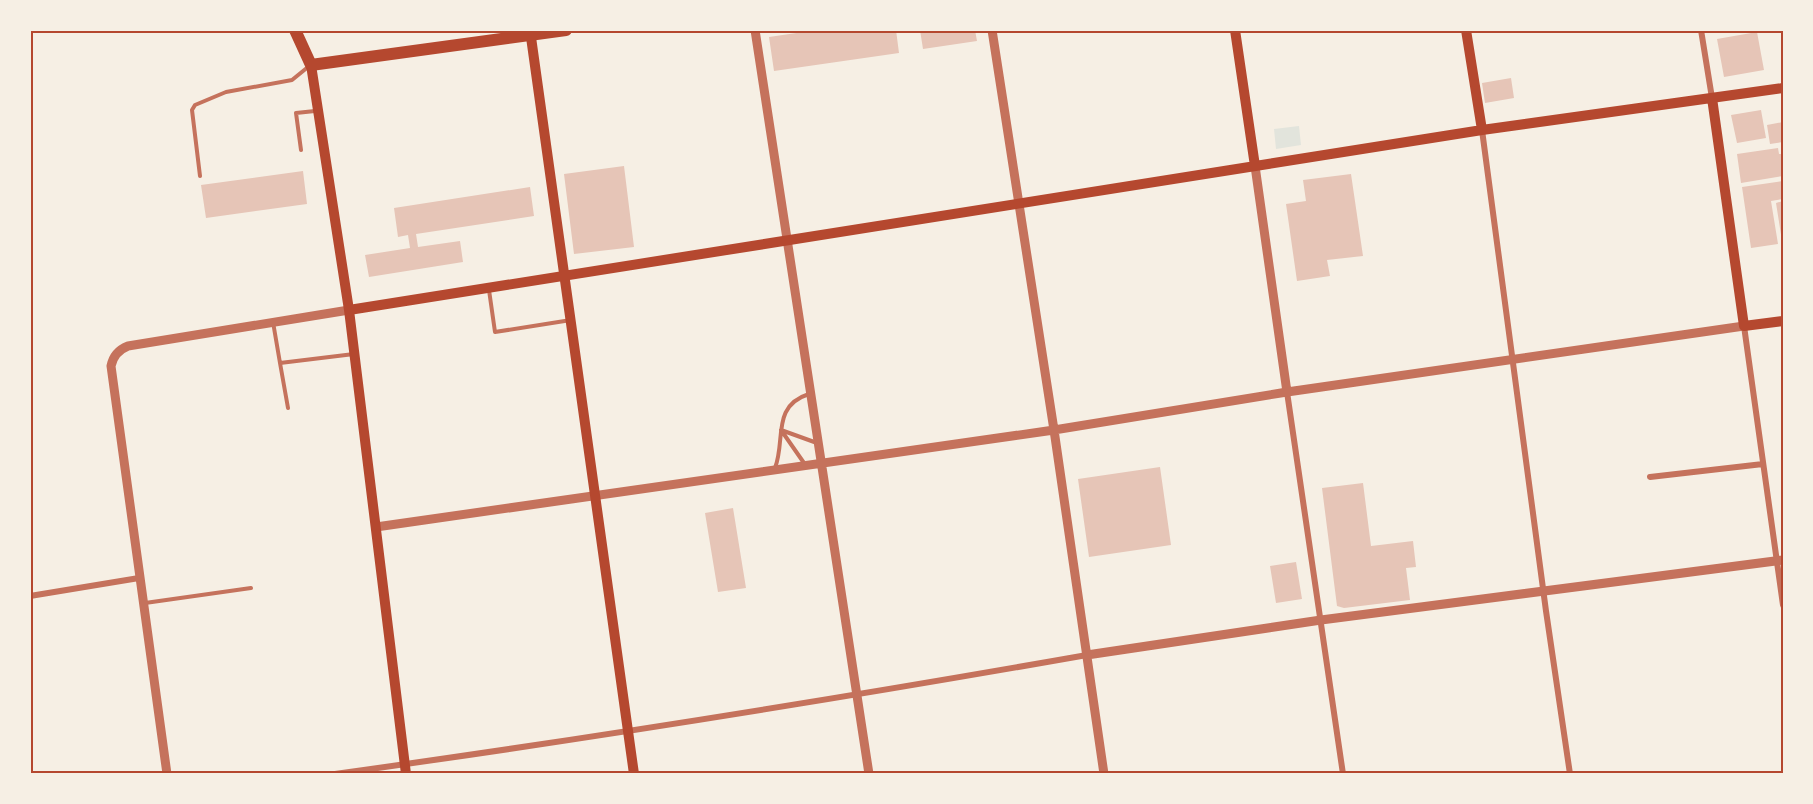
<svg xmlns="http://www.w3.org/2000/svg" width="1813" height="804" font-family="'Work Sans',sans-serif">
<style>
.green{fill:#e2e4dc}
.building{fill:#e6c5b7}
.lines{fill:none;stroke-linecap:round;stroke-linejoin:round}
.service{stroke:#c5725c;stroke-width:4}
.minor{stroke:#c5725c;stroke-width:6}
.tertiary{stroke:#c5725c;stroke-width:9}
.secondary{stroke:#b5482f;stroke-width:10}
.primary{stroke:#b5482f;stroke-width:12}
.neatline{fill:none;stroke:#b5482f;stroke-width:2}
</style>
<rect width="100%" height="100%" fill="#f6efe4"/>
<!-- green -->
<path class="green" d="M1299,126l2,19 -25,4 -2,-20z"/>
<!-- building -->
<path class="building" d="M817,30h79l3,23 -125,18 -5,-34z
M920,30h55l2,11 -54,8z
M1757,32l7,38 -40,7 -7,-38z
M1511,78l3,20 -29,5 -3,-20z
M1761,110l5,28 -29,5 -6,-28z
M1783,122v20l-13,2 -3,-19z
M1778,148l1,6h4v22l-42,7 -4,-29z
M624,166l10,81 -60,7 -10,-80z
M303,171l4,33 -101,14 -5,-33z
M1351,174l12,82 -36,4 3,16 -33,5 -11,-77 20,-3 -3,-21z
M1783,181v18l-12,2 7,43 -27,4 -9,-61z
M530,187l4,29 -118,18 2,13 42,-6 3,21 -94,15 -4,-22 45,-7 -2,-13 -10,2 -4,-29z
M1783,201v40h-1l-6,-38z
M1160,467l11,78 -82,12 -11,-78z
M1363,483l8,63 42,-5 3,26 -10,1 4,32 -66,8 -7,-2 -15,-118z
M733,508l13,80 -28,4 -13,-79z
M1296,562l6,37 -26,4 -6,-37z"/>
<g class="lines">
<!-- service -->
<path class="service" d="M301,150l-5,-37 19,-2
M200,176l-8,-66 3,-5 31,-13 66,-12 16,-13
M489,290l6,42 76,-12
M273,322l7,41 74,-9
M280,363l8,45
M781,430l23,33
M781,430l36,13
M775,468c11,-28 -4,-62 34,-74
M145,603l106,-15"/>
<!-- minor -->
<path class="minor" d="M1701,30l11,68
M1482,130l64,481 24,163
M1744,326l39,279
M1287,392l56,382
M1650,477l113,-13
M30,596l109,-18
M335,774c252,-35 502,-75 752,-119"/>
<!-- tertiary -->
<path class="tertiary" d="M755,30l114,744
M992,30l62,400 50,344
M1255,166l32,226
M376,527l678,-97 233,-38 457,-66
M1087,655l234,-35 462,-60
M167,774l-56,-408c2,-10 7,-16 17,-20l221,-36"/>
<!-- secondary -->
<path class="secondary" d="M530,30l104,744
M1235,30l20,136
M1466,30l16,100
M311,65l38,245 57,464
M1712,98l32,228 39,-5
M349,310l1133,-180 301,-42"/>
<!-- primary -->
<path class="primary" d="M295,30l16,35 255,-35"/>
</g>
<!-- border -->
<rect width="1813" height="804" fill="none" stroke="#f6efe4" stroke-width="63"/>
<rect x="32" y="32" width="1750" height="740" class="neatline"/>
</svg>
